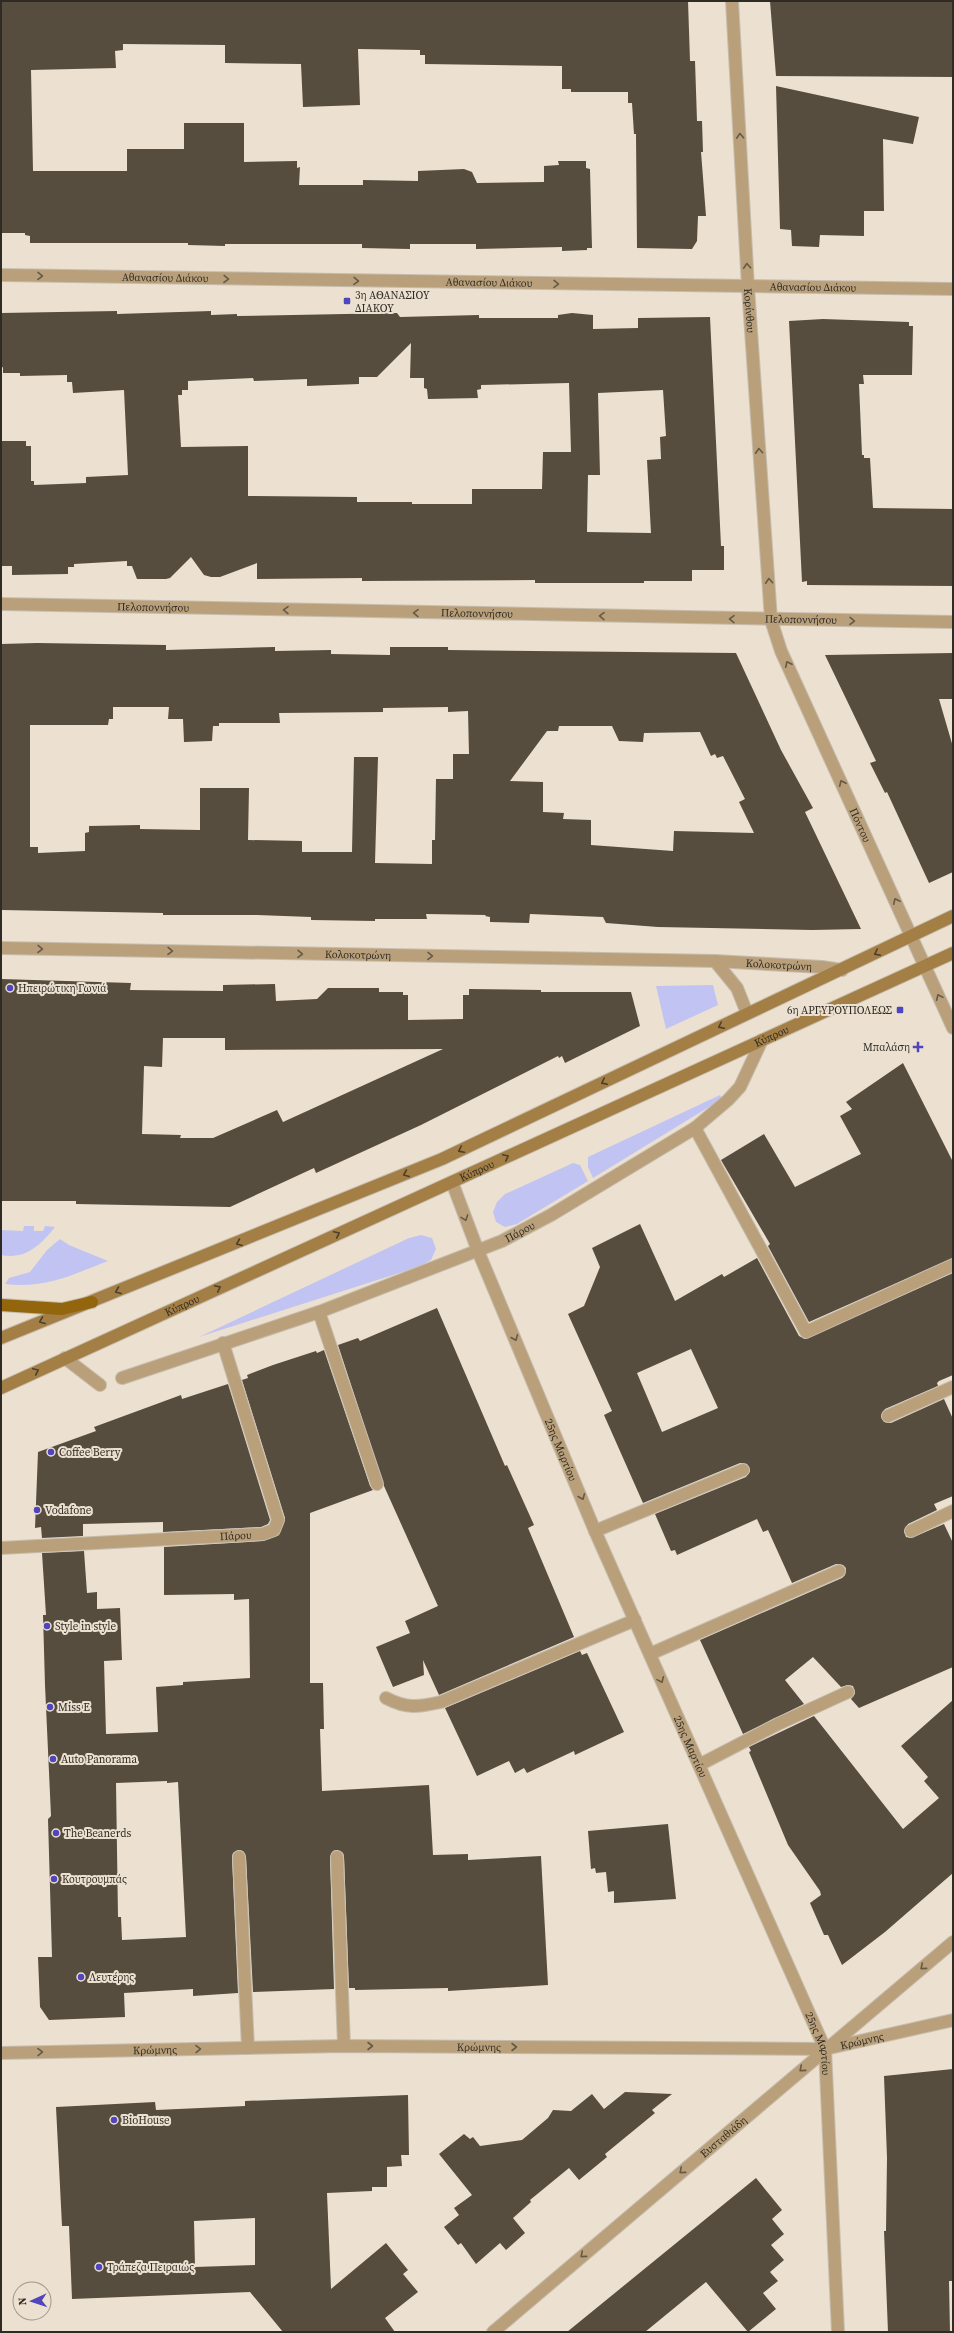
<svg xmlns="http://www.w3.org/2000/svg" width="954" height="2333" font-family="'Source Serif 4',serif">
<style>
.green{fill:#c1c4f2}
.building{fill:#564d3f;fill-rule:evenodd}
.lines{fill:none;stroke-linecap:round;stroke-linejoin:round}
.lane-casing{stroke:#c6bdae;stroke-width:14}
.street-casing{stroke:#c6bdae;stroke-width:14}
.secondary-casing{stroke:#c6bdae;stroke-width:14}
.primary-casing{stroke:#c6bdae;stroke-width:14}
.lane{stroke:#b9a07b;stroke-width:12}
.street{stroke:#b9a07b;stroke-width:12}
.secondary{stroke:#a37e45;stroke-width:12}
.primary{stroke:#93660e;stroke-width:12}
.oneway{stroke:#665a47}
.oneway2{stroke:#4c402c}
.poi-dot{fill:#5145bd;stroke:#ece1d0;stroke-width:1.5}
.labels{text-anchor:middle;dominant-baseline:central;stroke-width:4;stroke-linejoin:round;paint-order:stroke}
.street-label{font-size:11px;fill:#2f2b24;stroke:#ece1d0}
.poi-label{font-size:11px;fill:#2f2b24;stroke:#ece1d0;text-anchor:start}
</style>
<rect width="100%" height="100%" fill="#ece1d0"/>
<!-- green -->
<path class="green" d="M713,985l5,20 -52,24 -10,-43z
M720,1095l2,4 -129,79 -5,-11v-10z
M573,1163l7,2 8,16 -71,43 -12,3 -9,-5 -3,-10 4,-10 8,-8z
M24,1226h10v5h9l2,-5 10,1c-14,18 -30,33 -54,28v-25l22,1z
M421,1235l11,3 4,11 -5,11 -13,7 -219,70 210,-99z
M60,1239l9,6 39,16c-36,14 -64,28 -103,23l4,-6 21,-6 17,-22z"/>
<!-- building -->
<path class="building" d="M1,1h687l2,60h5l2,60h5l1,31h-2l5,64h-8l-1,25 -5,8 -55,-1 -1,-114h-2l-2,-31h-4v-11h-57v-3h-9v-23l-137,-2v-9h-5v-5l-62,-1 2,56 -57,2 -2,-43 -76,-1v-18l-102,-1v6l-8,1 1,17 -85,2 2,101h94v-22h57v-26h60v39l53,-1v7l3,-1 -1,18h64v-5l55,1v-10l46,-2 8,3 5,11 67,-1v-16l15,-1 -1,-4h28v7l4,1 2,79h-5v2l-25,1v-4l-86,2v-5h-66v5l-48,-1v-4h-137v2l-37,-1v-2h-158v-7l-5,-1v-2h-24z
M770,1h183v76l-177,-1z
M776,86l143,31 -6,27 -30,-5 1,72h-20v25l-44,-1 -1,12 -27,-1 -1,-16 -11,-1z
M117,311v3l94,-3v4l26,-1v2l160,-3 3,4 79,-2v3h79v-3l14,-2 21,2v14l45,-1v-10l72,-1 11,229h3v24h-32v11h-48v2h-109v-3l-173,1v-3l-105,1v-16l-37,14h-9l-7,-2 -13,-18 -21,21 -4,1h-29l-5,-13h-5v-5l-53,3v3h-6v7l-56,1v-9h-11v-125h25v5h5v35h3v4l52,-2v-6l42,-2 -4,-85 -51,3 -1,-11h-5v-7l-47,1v-3h-17v-6l-2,1v-55zM411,343l-1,35h14v10l3,1 1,10 50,-1 -1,-8 4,-1v-4l88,-2 2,69h-28l-1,37h-70v15h-60v-2h-55v-5l-109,-1v-50l-67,1 -3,-52h4v-5h6v-9l65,-3 1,3 53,-2v7l52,-2v-7h18zM663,390l3,46 -6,1 1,22 -14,1 4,73 -64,-1 1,-57h12l-2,-82z
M823,319l86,3v4h4l-1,49h-49l1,9h-5l3,71h2v3h6l3,50 80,1v77l-146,-1v-4l-5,1 -13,-261z
M37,643l129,2v5l109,-3v4l56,-1v4l59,1v-8h58v3l288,3 45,97 32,58 -8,4 56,117 -49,1 -154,-3 -52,-4 -3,-6 -73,-3 -1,9 -39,-1v-5l-5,-1 1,-1 -60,-1 1,5h-52v2l-64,-1v-3l-54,-2h-94v-2l-162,-3v-266zM113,707h56l-1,12h15l1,23 28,-1 1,-15h6v-3h61l-1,-10 104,-1v-4l65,-1v5l20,-1 1,43h-16v25h-17l-1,61h-3v24l-57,-1 3,-106h-24l-2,95h-50v-11l-54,-1 1,-52h-49v42l-60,-1v-4l-51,1v6l-4,1v18l-47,2v-6h-8v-122h78l1,-6h4zM559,726h53l7,15 24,1 1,-9 56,-1 11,24 4,-2 2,4 6,-2 22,43 -6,3 15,31 -80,-2 -1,20 -82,-6v-25l-28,-1 1,-6 -21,-1v-30l-33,-1 37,-50h11z
M953,653v46h-14l14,48v125l-24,11 -42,-91 -2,1 -15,-30 6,-2 -51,-106z
M1,979l130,4 -1,7 93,1v-6l52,-1 1,17 41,-2 11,-11h51v4h24v3h5v25l55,-1v-24h6v-6l72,1v2h90l9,34 -75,37 -3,-7 -3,2 -1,-2 -137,69 -105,48 -2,-5 -84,39 -154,-3v-3h-75zM163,1038h62v12l218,-1 -160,73 -6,-12 -64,28h-33l1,-3 -39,-1 2,-68 18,1z
M903,1063l50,99v96l-144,64 -41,-76 2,-2 -49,-84 43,-26 31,53 66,-33 -21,-38 12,-7 -6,-7z
M640,1224l35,77 47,-27 2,3 33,-19 42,78 6,3 148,-66v102l-14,6 -2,2 1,3 -53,23 -4,7 3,6 7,1 53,-24 9,20v77l-19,8 3,6 -29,14 -4,7 2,6 5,1 33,-14 9,19v124l-94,41 -8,-9 4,-6 -2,-7 -5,-1 -7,2 -28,-30 -28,23 19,24 -61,30 -43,-94 142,-62 3,-3 1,-7 -3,-3 -7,-1 -44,19 -24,-53 -5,2 -6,-13 -80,36 -2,-5 -4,1 -16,-37 91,-37 4,-6 -3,-7 -7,-1 -97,40 -39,-88 8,-4 -44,-97 16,-8 16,-39 -8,-19zM691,1349l27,59 -56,24 -25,-59z
M437,1308l68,158 2,-1 27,60 -6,3 46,109 -135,58 -16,-35 1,15 -31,12 -17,-40 34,-14 -5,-12 33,-15 -54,-120 -46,-141 20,-7 2,3z
M324,1350l46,136 3,4 -63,23v170h13l1,46h-4l2,62 107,-6 4,70 35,-1v6l73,-4 7,129 -100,6v-3l-93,2v-2h-6l-5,-131 -1,-4 -6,-3 -4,1 -3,6 4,132 -81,3 -7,-135 -3,-6 -5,-1 -5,3 -1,4 6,136 -45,3v-7l-69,4 1,24 -76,3 -9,-13 -2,-50h14l-4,-138 3,-3 -6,-131 -2,-70h3l-4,-62 42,-2 3,42 10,-1v17l23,-1 2,52 -18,1 2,73 52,-2 -2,-45 27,-2v-3l67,-4 -1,-79 -15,1v-6l-70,1v-48l99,-6 16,-6 6,-17 -43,-138 6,-2 -1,-3 26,-10 43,-14 1,2zM167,1781v2l11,-1 8,155 -64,3 -1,-23h-3l-2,-134z
M228,1384l42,136 -2,4 -7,3 -98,5v-10l-80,2v12l-41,2 -1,-11 -6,1 3,-76 58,-21 -2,-4 87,-32 1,4z
M580,1651l2,4 5,-2 37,79 -49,23 -1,-4 -47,22 -3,-5 -9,5 -6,-12 -32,15 -32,-68z
M953,1700v173l-68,59 -43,33 -14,-30h-4l-14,-32 11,-8 -1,-4 -32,-46 -39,-93 2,-1 -2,-4 65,-31 89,113 36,-31 -15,-17 4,-4 -27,-31z
M668,1824l8,75 -62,4v-12l-6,1 -2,-20 -10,1 -1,-5 -4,1 -3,-38z
M953,2069v212h-4l1,51h-62l-4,-101h2l1,-73 -3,-82z
M625,2092l47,2 -20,16 3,3 -50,41 2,3 -28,23 -10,-12 -39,32 1,2 -18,16 12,15 -19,17 -6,-7 -24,21 -15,-21 -3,2 -14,-18 15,-12 -5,-7 18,-13 -33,-41 25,-20 6,5 3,-2 7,9 42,-6 26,-22 5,-8 18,1 21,-17 12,15z
M408,2095l1,60h-8l1,11 -15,1v20h-15v4l-45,2 4,96 55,-46 22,27 -5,4 15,18 -33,26 10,14h-112l-33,-40 -178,7 -3,-73h-7l-6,-119 99,-5 1,8 89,-4v-5zM255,2218v47l-60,2 -1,-46z
M756,2178l26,32 -10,9 12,15 -13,11 13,15 -14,12 8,9 -15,12 13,16 -28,23 -42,-50 -61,50h-78z"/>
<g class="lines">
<!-- lane casing -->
<g class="lane-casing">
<g id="lane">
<path d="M695,1128l111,204 147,-67"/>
<path d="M319,1312l58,172"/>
<path id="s1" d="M122,1378l197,-66 183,-71 49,-26 144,-87 33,-28 12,-13 22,-47"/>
<path d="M888,1416l65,-29"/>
<path d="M595,1531l148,-61"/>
<path d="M911,1531l42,-20"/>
<path id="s2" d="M1,1548l262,-14 11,-4 4,-10 -55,-177"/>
<path d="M650,1654l189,-83"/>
<path d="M386,1698c21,11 32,9 55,4l194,-82"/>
<path d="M699,1765l79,-41 70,-32"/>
<path d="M239,1857l9,191"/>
<path d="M337,1857l7,189"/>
</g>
</g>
<!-- street casing -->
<g class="street-casing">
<g id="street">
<path id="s3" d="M732,1l16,286 23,333 10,31 172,377"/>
<path id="s4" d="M1,275l952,14"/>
<path id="s5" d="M1,604l952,18"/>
<path id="s6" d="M1,948l714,13 22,27 10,25"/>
<path id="s7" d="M715,961l107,6 20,3"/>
<path id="s8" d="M452,1182l26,69 117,280 230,518 13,283"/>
<path d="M65,1358l35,27"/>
<path id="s9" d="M1,2053l343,-7 481,3 128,-29"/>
<path id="s10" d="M493,2332l460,-390"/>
</g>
</g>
<!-- secondary casing -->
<g class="secondary-casing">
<g id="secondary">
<path d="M1,1338l441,-179 511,-243"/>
<path id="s11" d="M1,1388l952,-435"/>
</g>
</g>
<!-- primary casing -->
<g class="primary-casing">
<path id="primary" d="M1,1305l61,4 30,-7"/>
</g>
<!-- lane -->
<use href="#lane" class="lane"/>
<!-- street -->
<use href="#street" class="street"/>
<!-- secondary -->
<use href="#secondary" class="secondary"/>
<!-- primary -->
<use href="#primary" class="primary"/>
</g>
<!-- one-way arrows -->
<defs><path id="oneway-chevron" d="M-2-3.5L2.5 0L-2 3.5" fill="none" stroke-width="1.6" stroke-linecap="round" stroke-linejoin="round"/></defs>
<g class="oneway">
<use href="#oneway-chevron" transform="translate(740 136) rotate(-93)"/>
<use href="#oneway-chevron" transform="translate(747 266) rotate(-93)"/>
<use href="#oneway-chevron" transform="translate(40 276) rotate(1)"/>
<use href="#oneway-chevron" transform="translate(226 279) rotate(1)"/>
<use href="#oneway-chevron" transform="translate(356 281) rotate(1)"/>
<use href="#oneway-chevron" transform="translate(556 284) rotate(1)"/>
<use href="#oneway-chevron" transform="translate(759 451) rotate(-94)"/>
<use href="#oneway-chevron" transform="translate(769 581) rotate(-94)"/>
<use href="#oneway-chevron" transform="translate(286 610) rotate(-179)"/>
<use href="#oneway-chevron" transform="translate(416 613) rotate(-179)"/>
<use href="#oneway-chevron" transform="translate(602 616) rotate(-179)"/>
<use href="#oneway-chevron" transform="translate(732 619) rotate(-179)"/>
<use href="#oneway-chevron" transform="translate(852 621) rotate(1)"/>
<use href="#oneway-chevron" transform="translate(788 664) rotate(-115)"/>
<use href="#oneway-chevron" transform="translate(842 783) rotate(-115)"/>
<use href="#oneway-chevron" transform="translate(896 901) rotate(-115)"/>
<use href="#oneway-chevron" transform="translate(40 949) rotate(1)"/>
<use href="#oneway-chevron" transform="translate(170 951) rotate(1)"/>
<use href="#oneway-chevron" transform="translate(300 954) rotate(1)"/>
<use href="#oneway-chevron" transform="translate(430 956) rotate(1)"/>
<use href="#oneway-chevron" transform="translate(939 997) rotate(-114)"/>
<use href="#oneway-chevron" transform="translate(465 1218) rotate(70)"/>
<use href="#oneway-chevron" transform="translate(515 1338) rotate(67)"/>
<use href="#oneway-chevron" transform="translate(582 1497) rotate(67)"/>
<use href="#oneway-chevron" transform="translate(661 1680) rotate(66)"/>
<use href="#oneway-chevron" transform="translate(923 1967) rotate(140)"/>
<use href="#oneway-chevron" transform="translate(370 2046)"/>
<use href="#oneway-chevron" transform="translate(514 2047)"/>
<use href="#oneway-chevron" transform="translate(198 2049) rotate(-1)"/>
<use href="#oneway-chevron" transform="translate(40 2052) rotate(-1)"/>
<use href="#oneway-chevron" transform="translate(802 2069) rotate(140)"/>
<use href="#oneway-chevron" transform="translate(682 2171) rotate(140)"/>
<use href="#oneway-chevron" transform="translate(583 2255) rotate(140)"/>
</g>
<g class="oneway2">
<use href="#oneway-chevron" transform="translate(877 953) rotate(154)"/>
<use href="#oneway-chevron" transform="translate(721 1026) rotate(154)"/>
<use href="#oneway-chevron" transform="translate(604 1082) rotate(154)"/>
<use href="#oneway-chevron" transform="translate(461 1150) rotate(154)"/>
<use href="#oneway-chevron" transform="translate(506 1157) rotate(-25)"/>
<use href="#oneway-chevron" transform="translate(406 1174) rotate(157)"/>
<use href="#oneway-chevron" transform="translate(337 1234) rotate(-25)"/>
<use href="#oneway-chevron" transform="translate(239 1243) rotate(158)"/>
<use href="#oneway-chevron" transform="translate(218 1288) rotate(-25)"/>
<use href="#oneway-chevron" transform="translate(118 1291) rotate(158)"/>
<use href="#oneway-chevron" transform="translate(42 1321) rotate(158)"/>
<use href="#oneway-chevron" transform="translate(36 1371) rotate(-25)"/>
</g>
<!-- markers -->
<g class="poi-dot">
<rect x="343" y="297" width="8" height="8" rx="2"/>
<circle cx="10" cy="988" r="4"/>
<rect x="896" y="1006" width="8" height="8" rx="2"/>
<path d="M916 1041h4v4h4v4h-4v4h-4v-4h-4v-4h4z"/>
<circle cx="51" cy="1452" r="4"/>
<circle cx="37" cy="1510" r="4"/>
<circle cx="47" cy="1626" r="4"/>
<circle cx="50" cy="1707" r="4"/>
<circle cx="53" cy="1759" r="4"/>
<circle cx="56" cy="1833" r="4"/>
<circle cx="54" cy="1879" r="4"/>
<circle cx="81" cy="1977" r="4"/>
<circle cx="114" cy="2120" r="4"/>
<circle cx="99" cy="2267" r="4"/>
</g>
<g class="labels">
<!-- street labels -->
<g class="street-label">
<text stroke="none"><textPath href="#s4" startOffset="164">Αθανασίου Διάκου</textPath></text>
<text stroke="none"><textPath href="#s4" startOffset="488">Αθανασίου Διάκου</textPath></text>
<text stroke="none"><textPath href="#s4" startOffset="812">Αθανασίου Διάκου</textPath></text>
<text stroke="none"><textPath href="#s3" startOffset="310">Κορίνθου</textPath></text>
<text stroke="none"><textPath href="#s5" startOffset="152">Πελοποννήσου</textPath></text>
<text stroke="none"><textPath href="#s5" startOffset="476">Πελοποννήσου</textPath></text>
<text stroke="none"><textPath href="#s5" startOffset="800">Πελοποννήσου</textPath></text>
<text stroke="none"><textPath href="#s3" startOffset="844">Πόντου</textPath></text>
<text stroke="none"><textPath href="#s6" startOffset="357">Κολοκοτρώνη</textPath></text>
<text stroke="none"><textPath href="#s7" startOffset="64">Κολοκοτρώνη</textPath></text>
<text stroke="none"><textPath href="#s11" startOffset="847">Κύπρου</textPath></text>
<text stroke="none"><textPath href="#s11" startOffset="523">Κύπρου</textPath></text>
<text stroke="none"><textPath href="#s1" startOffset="424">Πάρου</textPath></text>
<text stroke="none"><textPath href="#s11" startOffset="199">Κύπρου</textPath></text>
<text stroke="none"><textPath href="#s8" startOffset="289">25ης Μαρτίου</textPath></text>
<text stroke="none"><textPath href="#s2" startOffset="235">Πάρου</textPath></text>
<text stroke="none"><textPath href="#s8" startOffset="613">25ης Μαρτίου</textPath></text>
<text stroke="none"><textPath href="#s9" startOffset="862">Κρώμνης</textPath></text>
<text stroke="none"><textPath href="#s8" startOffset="937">25ης Μαρτίου</textPath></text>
<text stroke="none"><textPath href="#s9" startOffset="478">Κρώμνης</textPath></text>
<text stroke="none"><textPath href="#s9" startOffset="154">Κρώμνης</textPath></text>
<text stroke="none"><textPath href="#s10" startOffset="302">Ευσταθιάδη</textPath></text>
</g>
<!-- poi labels -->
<g class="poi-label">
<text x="355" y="295">3η ΑΘΑΝΑΣΙΟΥ<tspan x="355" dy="13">ΔΙΑΚΟΥ</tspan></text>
<text x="18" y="988">Ηπειρώτικη Γωνιά</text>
<text x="892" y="1010" text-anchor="end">6η ΑΡΓΥΡΟΥΠΟΛΕΩΣ</text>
<text x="910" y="1047" text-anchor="end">Μπαλάση</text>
<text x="59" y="1452">Coffee Berry</text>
<text x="45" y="1510">Vodafone</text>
<text x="55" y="1626">Style in style</text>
<text x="58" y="1707">Miss E</text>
<text x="61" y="1759">Auto Panorama</text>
<text x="64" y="1833">The Beanerds</text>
<text x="62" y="1879">Κουτρουμπάς</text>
<text x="89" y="1977">Λευτέρης</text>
<text x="122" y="2120">ΒioΗouse</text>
<text x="107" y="2267">Τράπεζα Πειραιώς</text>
</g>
</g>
<!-- border -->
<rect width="954" height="2333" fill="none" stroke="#2f2b24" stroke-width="4"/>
<!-- north arrow -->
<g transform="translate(32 2301) rotate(267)"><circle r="19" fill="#ece1d0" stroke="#a0988b"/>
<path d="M0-3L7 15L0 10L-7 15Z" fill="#5145bd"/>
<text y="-6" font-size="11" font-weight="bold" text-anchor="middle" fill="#2f2b24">N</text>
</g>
</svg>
